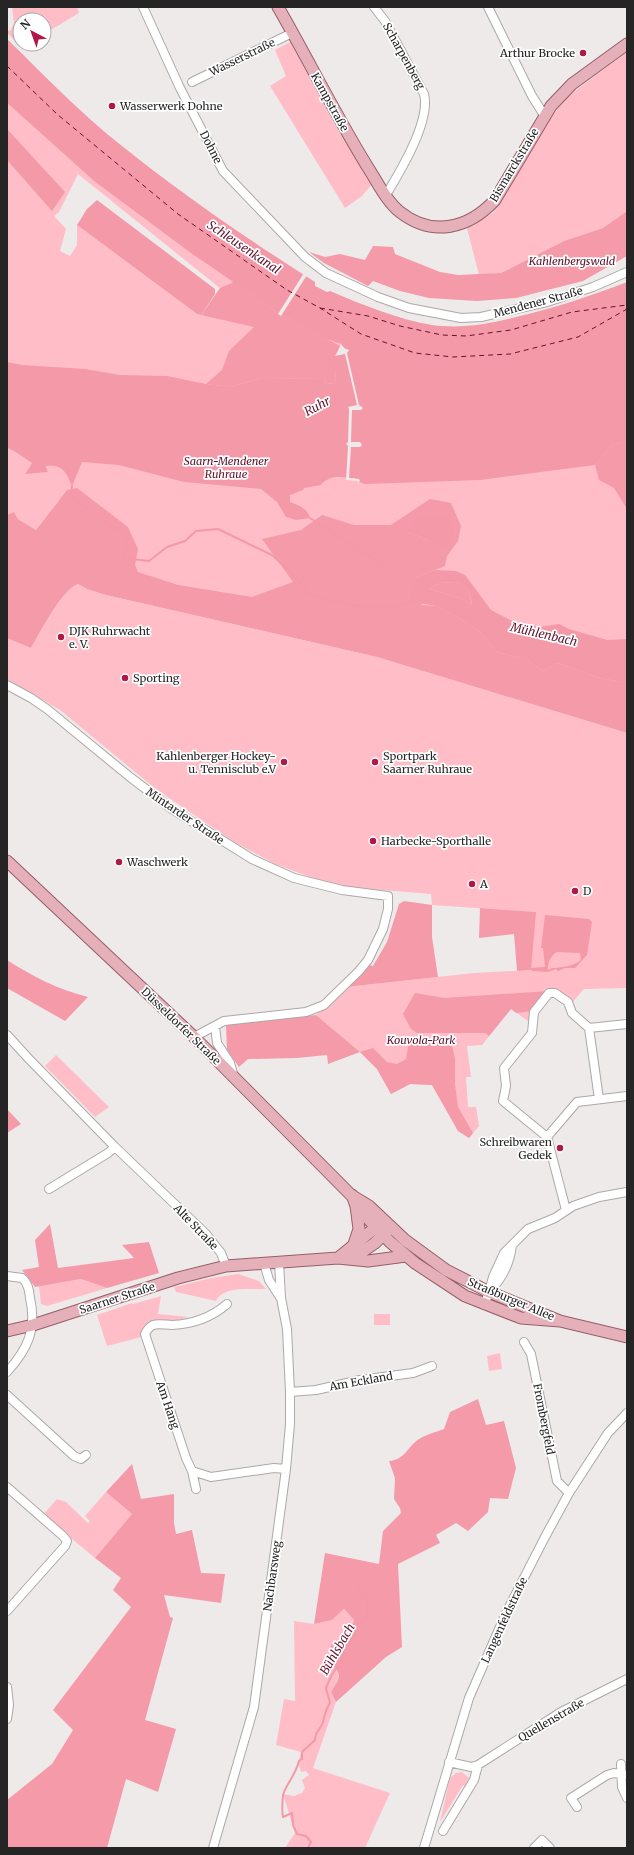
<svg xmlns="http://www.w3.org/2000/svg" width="634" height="1855" font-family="Merriweather,serif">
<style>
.green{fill:#ffbdc7;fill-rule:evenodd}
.forest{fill:#f59aa9;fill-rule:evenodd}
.water{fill:#f499a8;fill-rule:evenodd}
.pier{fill:#eeeaea}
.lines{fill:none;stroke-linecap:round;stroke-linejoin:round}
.stream{stroke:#f499a8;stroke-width:2}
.ferry{stroke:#64142b;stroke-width:1;stroke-dasharray:5 4;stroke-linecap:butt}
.minor-casing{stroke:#aca8a8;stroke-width:10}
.major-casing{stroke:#965e67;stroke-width:13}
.minor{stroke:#fff;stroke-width:8}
.major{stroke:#e5b0b9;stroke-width:11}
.poi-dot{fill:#ad1a4a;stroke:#fff;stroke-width:1.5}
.labels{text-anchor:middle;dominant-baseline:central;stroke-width:3.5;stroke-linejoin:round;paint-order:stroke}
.poi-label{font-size:11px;fill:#262525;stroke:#fff;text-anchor:start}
.street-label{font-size:11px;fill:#262525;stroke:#fff}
.park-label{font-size:11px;font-style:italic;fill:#5f0f27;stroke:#fff}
.water-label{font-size:12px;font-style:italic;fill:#64142b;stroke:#fff}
</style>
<rect width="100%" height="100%" fill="#eeeaea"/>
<!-- green -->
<path class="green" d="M12,7h65l2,6 -35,21v-14h-24v24h10l-7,5 -16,-16v-2l4,-1 3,-7z
M290,42l49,90 33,52 -10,12 -17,12 -75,-122 16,-10 -11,-26z
M627,52v159l-24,17 -39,13 -63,32 -22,2 -12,-47 26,-15 53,-89 21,-27z
M7,103l87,78 240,160 7,3 -4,9 13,47 277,-54v379l-16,-9 -535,-137 -17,-79 -23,30 -18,-11 -4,-7 -7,3v-67l7,3 19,12 -8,10 23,-1 -2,-7h9l-48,-59zM78,174l148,119 -21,23 -8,-2 -120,-89v20l-7,11 -10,-5 6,-22 -12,-13 5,-4z
M78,584l9,5 19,6 271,62 250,76v255l-43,1 -13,15 -1,-4 -12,-11 -10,2 -17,32 -20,-14 -29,36 -15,1 4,31h-5l2,30h8l3,19 -10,12 -11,-7 -26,-46 -22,-1 -19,10 -14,-25 -17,-17 -44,-37 30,-28 128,-14 57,-3 4,-58 -103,-7 -1,-11 -85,-7 -20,-4 -51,-19 -41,-22 -77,-52 -97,-80 -53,-31v-42l24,11c8,-14 33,-61 47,-64z
M56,1055l1,1 52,51 -14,10 -50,-51z
M238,1274l21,7 7,8c-15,1 -42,-4 -50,12l-40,-9 -2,-5 37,-9z
M81,1279l26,9 -60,18 -6,-2 -2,-18z
M161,1296l-3,18 30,3 -12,4h-27l-6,6 -2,10 -34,9 -10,-31 35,-12 1,1z
M374,1314h16v11h-16z
M500,1353l2,16 -13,2 -2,-15z
M106,1492l26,22 -37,44 -52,-43 14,-16 9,3 22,21 2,-2 -5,-5z
M344,1609l10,11 -5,15 -21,26c14,14 13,15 3,31l5,10 -23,66 77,25 -25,55h-80l10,-15 -12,-39 11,2 8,-3 3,-5 -3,-8 7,-5 -3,-4 -5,1 -3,-10 3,-10 -25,-7 8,-46 11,2 -1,-80 20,3 18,-4z
M462,1772l7,6 -4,8 -2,-1 -23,37 10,-44 6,-5z"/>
<!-- forest -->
<path class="forest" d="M627,211v45l-44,25 -67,17 -39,3 -48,-3 -29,-7 -27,-10 -5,5 -44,-23 -15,-11 16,5 15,-3 25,6 8,-14 20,1 2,7 45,18 18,3 43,-2 63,-32 39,-13z
M233,281l44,31 63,34 -5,10h-8l9,15 -1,12 -9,1 -2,-5 -62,-1 -32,9 -24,-3 16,-14 7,-19 25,-24 -53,-12 19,-27 12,-5z
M627,440v69l-13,-21 -15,-8 -4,-15 17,-20z
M77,488l51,39 10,22 -3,16 3,7 40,13 74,12 41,-15 -31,-43 39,-9 21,-15 32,10h37l39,-26 21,4 10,23 -3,15 -11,15 -2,10 -30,12 7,27 14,1 21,11 22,14 18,21 29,7 17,12 14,-8 43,15 27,5v50l-250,-76 -271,-62 -19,-6 -9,-5c-15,4 -39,50 -47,64l-24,-10v-123l7,-3 4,7 18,11 31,-40zM453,523l-22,19 -10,-5 -14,-5z
M456,582c14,6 13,9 16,23l-13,-7 -30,-9 11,-6z
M404,901l28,4v32l6,40 -92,10 23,-22 4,1 14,-24 12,-38z
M480,908l56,4 -5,58 -14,1 -3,-37 -35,4z
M7,960c25,16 52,30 81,37l-23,24 -58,-33z
M548,991l-16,20 -16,2 -5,-4 -22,27 -4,-3h-68l-6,-4 -8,-15 12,-21 29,5z
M316,1015l44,37 13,-4 14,14 10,2 9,-5 3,-18 32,-2 10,3 4,17v25l3,23 15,26 -4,5 -11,-7 -26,-46 -22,-1 -19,10 -14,-25 -17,-17 -32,12 -1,-9 -30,3 -49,1 -9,8 -12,-17 -1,-25z
M7,1109l14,15 -14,9z
M50,1224l8,44 76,-10 -12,-13 27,-3 10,31 -52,15 -26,-9 -46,8 -13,-17 17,-3 -4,-27z
M478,1399l8,26 18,-4 12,47 -8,31 -18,-1 -2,14 -20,19 -12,-8 -20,12 4,8 -42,21 4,83 -16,10 -50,45 -5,-10c10,-16 12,-17 -3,-31l3,-16 18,-10 5,-15 -10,-11 -12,11 -18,4 11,-71 54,11 4,-33 18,-18 -1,-5 -6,-9 1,-21 -6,-17c16,-1 19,-15 30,-22 8,-5 17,-7 25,-10l6,-17z
M132,1464l9,35 33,-5v29l2,11 16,-4 9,43 24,1 -4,29 -57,-8 6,22 3,1 -28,102 31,9 -18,63 -32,-13 -19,69h-100v-48l45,-36 21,-34 -20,-20 78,-103 -18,-17 8,-12 -26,-20 37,-44 -26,-22z"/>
<!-- water -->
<path class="water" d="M7,39c37,36 74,75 115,107 61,49 127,94 193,136v4l12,6 3,-1c33,14 67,28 102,34 29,4 56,-1 84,-8 38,-9 75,-21 111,-35v158l-15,5 -17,20 -115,15 -115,4 -6,-2v-3c-14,-1 -28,-6 -38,6l-17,3 -1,2 -13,5v7c10,4 17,6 20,16l-14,2 -10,-3 -9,-15 -16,-13 -77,-7 -65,-17 -37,-3 -10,24c-6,-14 -9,-22 -26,-20l2,6 -23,2 7,-11 -18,-12 -7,-3v-86l15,3 63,4 35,6 47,1 39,8 24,3 32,-9 62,1 2,5 9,-1 1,-12 -7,-3 -3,-12 22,-4 -1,-3h-2l-4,-5 -17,-6 -47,-26 -86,-59 -97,-72 -87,-78z
M7,129l58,63 -13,19 -45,-51z
M97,200l118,89v5l-14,21 -4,-1 -120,-89 10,-16z
M430,514l11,2 12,7 1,13 -5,10 -6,2 -22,-11 -14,-5c3,-12 12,-14 23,-18z
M435,570l21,1 9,4 26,35 23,12 25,5 20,-3 10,5 38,11 20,-1v44l-27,-5 -43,-15 -14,8 -17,-12 -29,-7 -18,-21 -22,-14 -21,-11 -23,-4 -3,-8 5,-16zM456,582c13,6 14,9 16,23l-13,-7 -30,-9 11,-6z
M545,915l44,4 3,3 -5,33 -12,13h-10l-7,3 -2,-2 -8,3 -16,-1 -2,-3 15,-1 -2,-19h-2zM557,952l23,1 1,7c-7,6 -20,8 -29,8l-4,2c-1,-6 3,-15 9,-18z"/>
<!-- pier -->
<path class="pier" d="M304,273l3,2 -26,41 -3,-2z
M343,348l6,2 -2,3 12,52 4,3 -2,2h-9l-1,32h9l2,3 -2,2h-9l-2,31 10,1 1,2 -2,2v-2l-12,-1 2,-34 -2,-2 2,-2 1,-33 -1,-2 9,-2 -12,-51 -10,2 2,-3 10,-2 -3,-1z"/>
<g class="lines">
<!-- stream -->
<path class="stream" d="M72,486l-1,10 34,27 16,9 7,7 -5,19 26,3 18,-14 18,-6 11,-10 22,-2 54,26 23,21 14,17 8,4 46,10 33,-1 19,-5
M310,518l75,48
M530,968l1,-25
M341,1558l2,4
M308,1848l3,-6 -5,-6 -9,-2 -4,-9 -1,-12 -9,4c-1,-4 -1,-21 1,-25 5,-11 12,-19 15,-31l3,-2v-7l13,-12c0,-10 6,-10 8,-18 2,-7 2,-12 7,-19l-4,-15 5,-12 14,-22 12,-26 11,-14 -1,-16 -20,-25"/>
<!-- ferry -->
<path class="ferry" d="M7,66l51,49 120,99 109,76 33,18 41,26 54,19 38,4 57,-3 68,-17 49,-28
M320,308l48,8 32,10 42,9 24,1 45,-6 61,-18 55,-7"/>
<!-- minor casing -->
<g class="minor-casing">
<path id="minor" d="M143,7l37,81 43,83 82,86 21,16 52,24 31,11 52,10 20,-1 66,-15 46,-15 34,-15
M374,7l11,14 39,73c7,27 -24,78 -38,101
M488,7l44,89 12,19
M192,82l100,-49
M7,685l24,13 16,11 83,68 42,32 80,50 42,19 48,12 46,6v13l-5,20 -15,31 -9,11 -35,34 -18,7 -82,9 -30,16
M215,1026l2,17 13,20 4,14
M589,1028l10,71
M7,1035l22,24 86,88 91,87 15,19 5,13
M547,1137l30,-35 50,-6
M49,1189l59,-36 7,-6
M566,1210l-19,-73 -44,-36 3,-15 -2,-18 28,-35 2,-21 15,-19h6l13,9 4,11 17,15 38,-4
M264,1263l5,17 11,17
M7,1276l15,2c6,5 7,12 8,20 7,31 -2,51 -23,74
M489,1292c13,-13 21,-29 23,-47
M484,1305l5,-13 4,-15 11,-24 24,-24 27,-11 18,-12 26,-9 28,-5
M524,1342l7,12 26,127 12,12
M290,1392l26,-2 44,-10 53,-7 19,-7
M7,1395l67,61 7,3 5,-4
M192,1471l19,6 63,-9 12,1
M7,1487l56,49 4,5 -2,5 -58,65
M196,1489l-4,-18 -6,-13 -41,-124c2,-4 4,-7 8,-9 6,-2 13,0 19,0 21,-1 40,-8 55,-21
M7,1687l2,18 -2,14
M449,1762l22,5 7,-2 83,-53 66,-33
M621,1764l1,23 5,11
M577,1807l-6,-9 36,-23 7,-2 13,2
M443,1831l31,-51 4,-15
M213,1848l41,-141 32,-238 4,-45v-32l-3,-63 -6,-31 -2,-36
M424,1848l45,-150 37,-85 39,-76 24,-44 39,-60 19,-20
M534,1848l8,-8 8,8"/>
</g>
<!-- major casing -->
<g class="major-casing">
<path id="major" d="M278,7c30,52 57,107 89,159 10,15 19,35 33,46 33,26 69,16 95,-12l56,-94 21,-22 55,-40
M7,861l187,176 157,158 18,11 36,34 41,30 43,22 71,29
M352,1195l4,11 34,36 25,21 50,33 56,22 39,3 67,16
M353,1247l6,-18 -3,-23
M338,1258l43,-35
M352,1259l23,-16 14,-14
M7,1331l26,-6 145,-47 48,-12 112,-8 30,3 38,-5"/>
</g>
<!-- minor -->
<use href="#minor" class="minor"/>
<!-- major -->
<use href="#major" class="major"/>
</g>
<!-- markers -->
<g class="poi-dot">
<circle cx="583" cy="53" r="4"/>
<circle cx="112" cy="106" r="4"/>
<circle cx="61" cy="637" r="4"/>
<circle cx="125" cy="678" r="4"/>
<circle cx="284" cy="762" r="4"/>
<circle cx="375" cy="762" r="4"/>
<circle cx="373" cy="841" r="4"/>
<circle cx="119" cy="862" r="4"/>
<circle cx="472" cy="884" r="4"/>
<circle cx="575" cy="891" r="4"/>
<circle cx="560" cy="1148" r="4"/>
</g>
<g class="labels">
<!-- poi labels -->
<g class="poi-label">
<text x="575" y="53" text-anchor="end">Arthur Brocke</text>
<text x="120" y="106">Wasserwerk Dohne</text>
<text x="69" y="631">DJK Ruhrwacht<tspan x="69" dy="13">e. V.</tspan></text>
<text x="133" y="678">Sporting</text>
<text x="276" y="756" text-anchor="end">Kahlenberger Hockey-<tspan x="276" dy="13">u. Tennisclub e.V</tspan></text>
<text x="383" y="756">Sportpark<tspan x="383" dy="13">Saarner Ruhraue</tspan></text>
<text x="381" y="841">Harbecke-Sporthalle</text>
<text x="127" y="862">Waschwerk</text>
<text x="480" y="884">A</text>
<text x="583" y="891">D</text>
<text x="552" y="1142" text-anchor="end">Schreibwaren<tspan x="552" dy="13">Gedek</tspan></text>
</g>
<!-- street labels -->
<g class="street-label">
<text transform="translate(404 56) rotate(61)">Scharpenberg</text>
<text transform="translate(242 57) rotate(-26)">Wasserstraße</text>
<text transform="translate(330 102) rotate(61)">Kampstraße</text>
<text transform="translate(211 147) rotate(63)">Dohne</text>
<text transform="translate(514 165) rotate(-59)">Bismarckstraße</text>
<text transform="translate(538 302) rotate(-15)">Mendener Straße</text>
<text transform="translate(185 816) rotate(34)">Mintarder Straße</text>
<text transform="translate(181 1026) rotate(44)">Düsseldorfer Straße</text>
<text transform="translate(196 1227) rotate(46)">Alte Straße</text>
<text transform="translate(117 1298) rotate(-18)">Saarner Straße</text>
<text transform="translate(511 1299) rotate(23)">Straßburger Allee</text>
<text transform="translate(361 1381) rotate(-10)">Am Eckland</text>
<text transform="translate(168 1405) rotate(71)">Am Hang</text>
<text transform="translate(544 1419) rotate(79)">Frombergfeld</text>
<text transform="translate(272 1576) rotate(-82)">Nachbarsweg</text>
<text transform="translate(504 1620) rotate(-65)">Langenfeldstraße</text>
<text transform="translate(551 1720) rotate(-30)">Quellenstraße</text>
</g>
<!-- park labels -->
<g class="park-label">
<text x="572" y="261">Kahlenbergswald</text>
<text x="226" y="461">Saarn-Mendener<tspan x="226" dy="13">Ruhraue</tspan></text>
<text x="421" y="1040">Kouvola-Park</text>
</g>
<!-- water labels -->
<g class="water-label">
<text transform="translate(244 247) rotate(34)">Schleusenkanal</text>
<text transform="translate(317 406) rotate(-28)">Ruhr</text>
<text transform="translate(544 634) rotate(13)">Mühlenbach</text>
<text transform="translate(337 1649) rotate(-60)">Bühlsbach</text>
</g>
</g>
<!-- border -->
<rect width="634" height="1855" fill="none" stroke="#262525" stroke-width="16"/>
<!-- north arrow -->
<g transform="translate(32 32) rotate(319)"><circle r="19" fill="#ffffff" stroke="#a8a8a8"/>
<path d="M0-3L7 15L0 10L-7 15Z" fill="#ad1a4a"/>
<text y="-6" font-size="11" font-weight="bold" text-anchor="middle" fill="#262525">N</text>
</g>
</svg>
